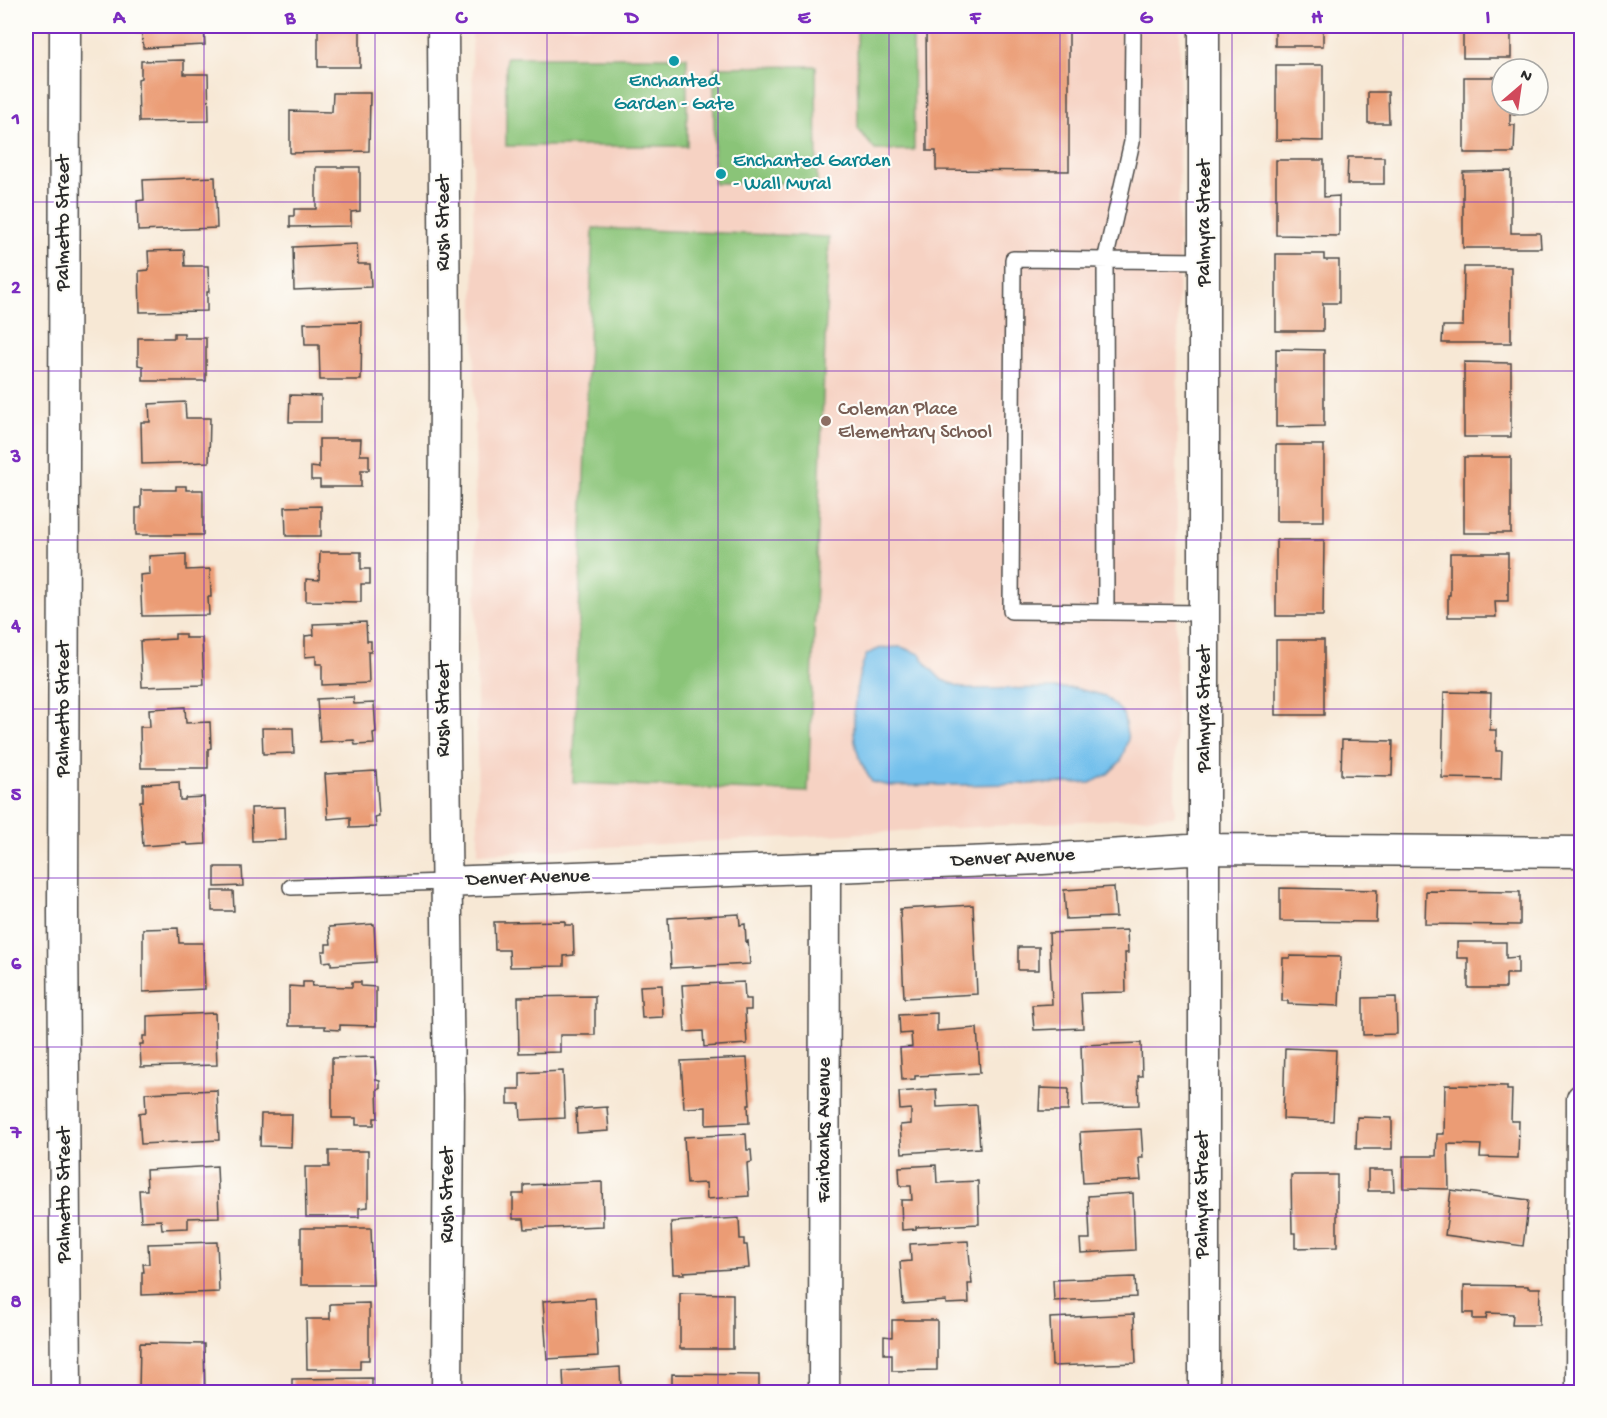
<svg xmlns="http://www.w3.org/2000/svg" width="1607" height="1418" font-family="'Gochi Hand',sans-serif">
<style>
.built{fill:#f6d2c3}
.green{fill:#8ac478;stroke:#5a7852;stroke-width:1.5}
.water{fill:#72bfec;stroke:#4e758c;stroke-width:1.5}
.building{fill:#eb9c74}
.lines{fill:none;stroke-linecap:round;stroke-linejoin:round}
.service-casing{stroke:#4a4744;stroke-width:18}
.minor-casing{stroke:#4a4744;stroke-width:33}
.service{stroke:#fff;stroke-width:15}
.minor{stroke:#fff;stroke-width:30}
.grid{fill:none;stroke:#7b2cbf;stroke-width:1.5;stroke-opacity:0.55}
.culture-dot{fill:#0f9aa8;stroke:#fdfcf7;stroke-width:2}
.education-dot{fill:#8d6e63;stroke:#fdfcf7;stroke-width:2}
.labels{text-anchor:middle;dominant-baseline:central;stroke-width:4.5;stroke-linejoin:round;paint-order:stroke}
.culture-label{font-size:20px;fill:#0d838f;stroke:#fdfcf7}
.street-label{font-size:20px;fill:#2b2b2b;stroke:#fdfcf7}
.education-label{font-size:20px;fill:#785e54;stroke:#fdfcf7;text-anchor:start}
.neatline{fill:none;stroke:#7b2cbf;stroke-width:2}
.grid-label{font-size:20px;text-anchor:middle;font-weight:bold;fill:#7b2cbf}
</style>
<rect width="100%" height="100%" fill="#fdfcf7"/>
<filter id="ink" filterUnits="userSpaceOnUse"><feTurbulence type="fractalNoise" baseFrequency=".0167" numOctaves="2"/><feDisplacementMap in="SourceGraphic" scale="12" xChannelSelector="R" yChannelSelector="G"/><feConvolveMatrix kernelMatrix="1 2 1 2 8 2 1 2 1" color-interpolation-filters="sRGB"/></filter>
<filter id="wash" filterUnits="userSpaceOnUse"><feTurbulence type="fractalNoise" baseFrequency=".008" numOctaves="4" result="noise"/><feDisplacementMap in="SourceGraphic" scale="24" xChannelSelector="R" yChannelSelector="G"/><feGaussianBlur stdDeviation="1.35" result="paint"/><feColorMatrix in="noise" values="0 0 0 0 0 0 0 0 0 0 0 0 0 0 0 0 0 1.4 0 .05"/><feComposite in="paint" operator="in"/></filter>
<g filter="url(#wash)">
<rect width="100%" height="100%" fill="#f7e8d5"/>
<!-- built -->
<path class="built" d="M472,26h708l-5,790 -697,38z"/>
<!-- green -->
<path class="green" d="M857,26h56l1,124h-39l-17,-21z
M506,57h181v89h-181z
M816,66l1,117h-103v-116z
M593,228l236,9 -21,555 -235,-9z"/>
<!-- water -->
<path class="water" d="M901,647l19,7 9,13 13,13 25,9 107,-1 31,8 18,17 5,26 -7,22 -14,14 -17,8 -200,3 -18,-4c-7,-11 -13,-22 -16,-35 -5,-25 -1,-70 11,-93l14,-6z"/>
<g id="blocks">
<!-- building -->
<path class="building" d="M137,26h67l1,19 -62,3 -1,-15h-5z
M318,26h42v41h-42z
M926,26h143v145l-133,-1v-19h-9z
M1275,26h48v20h-48z
M1463,26h48v32h-48z
M184,60v14h24l1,47 -70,1 -1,-43 3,-1v-17z
M1276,65h47v76l-47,-1z
M1464,77h38v28h13v10l-5,-1v11h5l-1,28h-50z
M1368,92h20l1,31h-21z
M333,93h37l-1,58 -79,2v-42l42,1z
M1348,157h36v27h-37z
M1276,160h48v37l15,-1v40l-63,-1z
M316,167h44v44l-9,1v14l-61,1v-11h4v-7h22z
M1511,171v62h29l1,15h-78v-76z
M215,177l2,51 -79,3 -1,-30 7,-1 -1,-20z
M357,244l1,20h12l1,23 -77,3 -1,-43z
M184,250l1,16h23l1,26h-2v19l-67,1 -1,-41 10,-1 -1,-19z
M1276,254h48v6h15v43h-16v28h-47z
M1464,267h47v76h-69l1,-17h20z
M362,322l-1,58h-41l-1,-35h-14l-1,-22z
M174,333h10v5h22v43h-63v-15l-5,-1v-27h36z
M1276,349l48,1v76l-48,1z
M1464,362l47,1v74h-47z
M290,395l31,1v26h-32z
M185,402l1,16h24l-1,44 -67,2 -1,-42h9l-1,-18z
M319,439h42l-1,16h9v15h-8v17h-41v-7h-9v-13l8,1z
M1276,445h48v76h-48z
M1464,457h47v76h-47z
M176,486h10v4h17v45h-67v-27h5v-18h35z
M321,506v30h-35l-1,-29z
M1276,540h48l-1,76h-47z
M320,552h41v17h9v15h-9v18l-55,-1v-22l13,1z
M1450,553h58v48h-13l1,16h-48v-22h2z
M186,554v16l24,-1 1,28h-3l1,18 -67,1 -2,-41 10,-1 -1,-18z
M366,622l1,19h4v11h-3l1,31 -47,2v-21h-6v-8l-11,1v-21l9,-1 -1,-11z
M175,634h10v4h17l2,47 -62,2 -2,-46 35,-2z
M1276,640h48v75h-48z
M1444,692l47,1 -1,37h6v21h6l-1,28 -59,-1z
M353,697l1,7 20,-1 2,29 -3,1 1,11 -19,1 -1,-5 -34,2 -3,-43z
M185,707l1,16 24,-1 1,26 -3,1v19h-67l-1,-41h10l-1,-18z
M262,728h31l1,25 -31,1z
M1342,740l51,1 -1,35 -51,-1z
M376,771l3,45 -4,1 1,10 -26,1v-11l-22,2 -3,-45z
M179,782l1,18h5v-2l19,-1 2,47 -18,1 -1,-2 -44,3 -3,-45h3v-17z
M285,807l1,33 -34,1 -1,-33z
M215,867h27l1,19 -28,1z
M1114,887l2,30 -50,2 -2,-29z
M1280,888l97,2 -1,32 -96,-1z
M212,891h21l1,20h-22z
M1426,891l94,1v33l-95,-1z
M973,905l4,89 -73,4 -4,-89z
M739,914l1,11 5,-1 1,18 2,-1 2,23 -79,4 -3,-50z
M565,921v4h8l1,30 -10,1v10l-54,1 -1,-17h-14l-1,-28z
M374,924l2,38 -45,3v-4l-8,1 -1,-11h4v-7h5l-2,-17z
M178,928l1,15h24l2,46 -62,3v-63z
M1127,930l1,23h-3l1,39 -45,1 2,35 -49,2 -2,-25 20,-1 -3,-71z
M1457,942h49v16l12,-1v17h-12v14h-38v-30h-11z
M1018,947h21v23h-21z
M1290,956l51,1 -2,49 -51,-2v-3h-6l1,-43h7z
M303,982h10l-1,4 40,1v-5h9v4l15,1v39l-36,-1v5l-15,-1v-3h-36v-40l14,1z
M744,982l1,17h6v11h-6l2,34 -43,3 -1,-16 -18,1 -3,-47z
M662,985l1,32 -21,1 -2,-32z
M595,996v39h-35v17l-41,1 -1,-56z
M1396,997l1,37 -34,1v-37z
M215,1013l2,52 -76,2 -1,-23h3v-8h4v-20z
M937,1013v18l40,-3 3,45 -65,3v3l-13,1 -2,-32 12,-1 -1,-14 -11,1 -1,-19z
M1141,1043l1,33h-4l1,29 -56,1 -2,-61z
M1285,1048l51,2 -3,71 -50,-2z
M375,1057l1,23 4,1v8h-3l1,29h-4v7h-18v-7h-24v-60z
M747,1058l3,47h-2l1,18 -43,2v-18l-22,1 -3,-47z
M563,1071l2,47 -44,2 -1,-16h-12v-15h12v-16z
M1445,1085l62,1v4h5l-1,31h8l-1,37 -38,-1 1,-12 -33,-1 1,45 -46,-1v-32h33l1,-22h7z
M1040,1088l29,1 -1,22h-29z
M936,1089l1,18 40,-2 3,43 -78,5 -2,-28 11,-1v-15l-11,1 -1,-18z
M217,1090l2,50 -78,4 -2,-31 7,-1 -1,-19z
M607,1107l2,24 -32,2 -1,-24z
M261,1114h31l-1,33 -31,-1z
M1357,1117l35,1v31h-36z
M1141,1129l2,29h-4l2,22 -58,3 -3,-51z
M746,1134l1,16h4l1,12 -5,1 2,33 -42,3 -1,-16 -19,1 -3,-47z
M329,1151h39v56l-9,1v9h-53l-1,-50h24z
M936,1165l1,18 41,-2 1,43 -63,3v2l-14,1 -1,-30h11l-1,-14h-11l-1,-19z
M217,1166l2,51 -31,1v10l-26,1 -1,-9 -20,1 -2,-31h8l-1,-20z
M1368,1170h25l1,21h-26z
M1291,1175h46v72l-42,1v-15h-3z
M602,1182l1,44 -78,3 -1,-10h-11v-25h11v-9z
M1451,1190l78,10 -6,46 -78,-11z
M1133,1193l2,57 -54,3 -1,-14h10l-2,-43z
M739,1218l1,21h4v6h3l2,23 -65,4 1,2h-12l-2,-52z
M301,1228h70l2,57h-72z
M968,1241l4,43h-4l1,19 -23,1v-3l-43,3 -3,-42 11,-1 -1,-17z
M217,1242l2,50 -77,3v-23h2l-1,-8h6l-1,-20z
M1135,1277l1,20 -82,4 -1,-21z
M1464,1285l64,1v2h12l-1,37h-27l1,-11 -26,-1 -1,6h-13v-6h-9z
M680,1293l53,1v55h-53z
M595,1298l3,58 -51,3 -4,-58z
M369,1303v57h-9v9h-53l-1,-50h24v-15z
M1134,1314l2,49 -84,3 -2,-48z
M892,1320h45v50l-45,1v-17h-8v-18l8,1z
M140,1343l64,1 1,48h-66z
M620,1367l1,25h-57l-1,-21z
M672,1374l87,1v17h-87z
M372,1378v14h-80v-13z"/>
</g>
</g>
<g filter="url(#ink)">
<use href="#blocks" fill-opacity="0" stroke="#4a4744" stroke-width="1.5"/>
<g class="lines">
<!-- service casing -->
<g class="service-casing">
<path id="service" d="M1205,261l-192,-2 -2,352 194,2
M1106,612l-1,-351 27,-119 1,-116
M291,887l154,-5"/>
</g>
<!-- minor casing -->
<g class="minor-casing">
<path id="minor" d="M65,26l-2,886 3,480
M443,26l2,342 -1,291 5,437 -2,296
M445,882l597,-23 163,-10 377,3
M824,1392l1,-524
M1204,1392v-1366
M1581,1392l1,-293"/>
</g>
<!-- service -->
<use href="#service" class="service"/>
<!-- minor -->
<use href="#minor" class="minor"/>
</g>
</g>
<!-- grid -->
<path class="grid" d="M204,26v1366M375,26v1366M547,26v1366M718,26v1366M889,26v1366M1060,26v1366M1232,26v1366M1403,26v1366M26,202h1556M26,371h1556M26,540h1556M26,709h1556M26,878h1556M26,1047h1556M26,1216h1556"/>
<!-- markers -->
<g class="culture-dot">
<circle cx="674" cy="61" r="6"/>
<circle cx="721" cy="174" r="6"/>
</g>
<circle class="education-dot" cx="826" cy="421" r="6"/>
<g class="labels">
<!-- culture labels -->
<g class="culture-label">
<text x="674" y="82">Enchanted<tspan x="674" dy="23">Garden - Gate</tspan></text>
<text x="733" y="162" text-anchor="start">Enchanted Garden<tspan x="733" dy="23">- Wall Mural</tspan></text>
</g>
<!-- street labels -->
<g class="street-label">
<text transform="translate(64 223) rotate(-90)">Palmetto Street</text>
<text transform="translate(444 223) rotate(-90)">Rush Street</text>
<text transform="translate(1205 223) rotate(-90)">Palmyra Street</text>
<text transform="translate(64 709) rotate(-90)">Palmetto Street</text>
<text transform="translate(444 709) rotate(-90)">Rush Street</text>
<text transform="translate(1205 709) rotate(-90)">Palmyra Street</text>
<text transform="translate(1013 859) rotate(-3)">Denver Avenue</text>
<text transform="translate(528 879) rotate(-2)">Denver Avenue</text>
<text transform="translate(825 1130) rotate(-90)">Fairbanks Avenue</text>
<text transform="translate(65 1195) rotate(-90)">Palmetto Street</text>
<text transform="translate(448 1195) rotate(-90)">Rush Street</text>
<text transform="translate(1203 1195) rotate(-90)">Palmyra Street</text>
</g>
<!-- education labels -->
<g class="education-label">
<text x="838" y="410">Coleman Place<tspan x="838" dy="23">Elementary School</tspan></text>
</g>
</g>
<!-- margin -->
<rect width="1607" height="1418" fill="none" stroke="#fdfcf7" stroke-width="66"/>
<!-- north arrow -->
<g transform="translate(1520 87) rotate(29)"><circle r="28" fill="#fdfcf7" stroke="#a9a8a5" stroke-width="1.5"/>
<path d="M0-4.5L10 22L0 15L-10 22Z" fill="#d1495b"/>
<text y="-9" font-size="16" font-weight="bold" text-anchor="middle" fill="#2b2b2b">N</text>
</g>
<rect x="33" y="33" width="1541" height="1352" class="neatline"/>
<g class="grid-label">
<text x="119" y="23">A</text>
<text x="290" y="23">B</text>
<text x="461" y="23">C</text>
<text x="632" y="23">D</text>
<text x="804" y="23">E</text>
<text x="975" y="23">F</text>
<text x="1146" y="23">G</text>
<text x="1317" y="23">H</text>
<text x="1488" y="23">I</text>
<text x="16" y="124">1</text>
<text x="16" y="293">2</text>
<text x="16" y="462">3</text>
<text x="16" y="631">4</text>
<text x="16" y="800">5</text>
<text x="16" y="969">6</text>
<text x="16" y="1138">7</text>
<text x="16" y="1307">8</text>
</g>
</svg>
